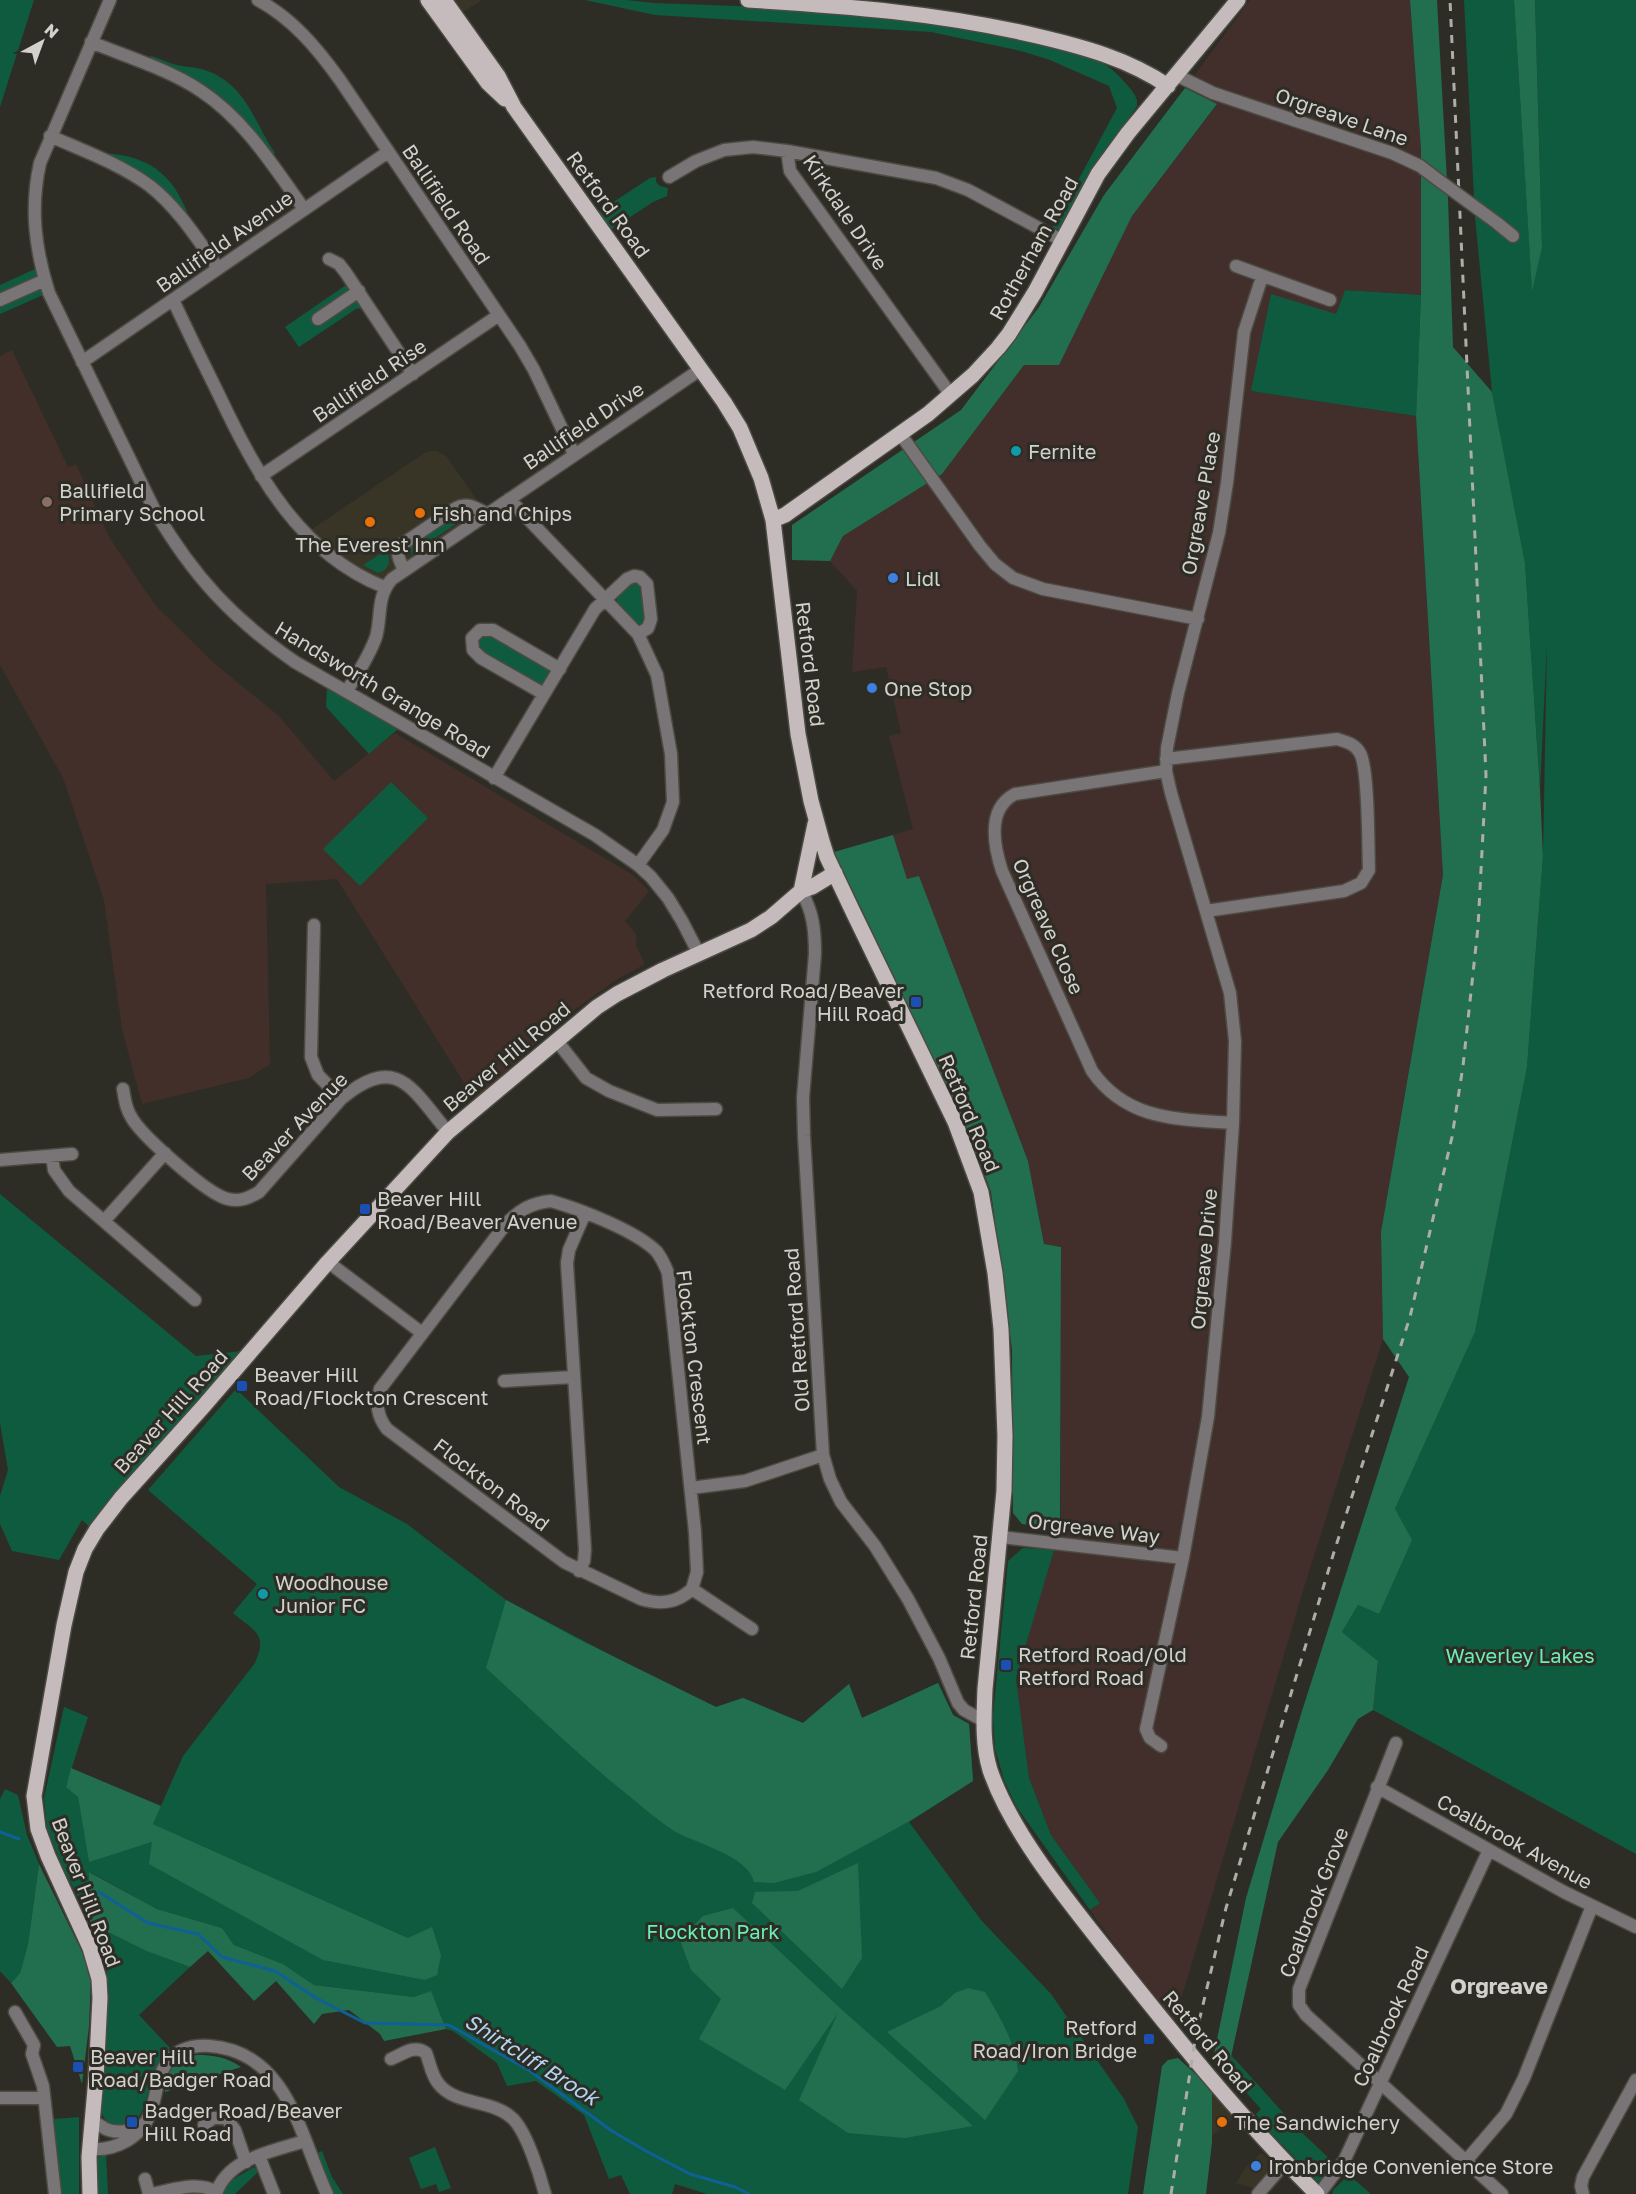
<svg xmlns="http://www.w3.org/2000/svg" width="1636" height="2194" font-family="'Golos Text',sans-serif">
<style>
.built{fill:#383527}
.industrial{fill:#422e2b}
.education{fill:#422f29}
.green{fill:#0f5b3f}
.forest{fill:#226f50}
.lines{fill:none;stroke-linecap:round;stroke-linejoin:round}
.stream{stroke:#0f6097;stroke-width:3}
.minor-casing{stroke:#4c4b43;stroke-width:15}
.major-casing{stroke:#4c4b43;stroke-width:18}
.minor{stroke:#797475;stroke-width:12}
.major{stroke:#c5bbbd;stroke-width:15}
.rail{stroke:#aeada7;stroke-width:3;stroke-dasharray:8 8;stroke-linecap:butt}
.minor-bridge-casing{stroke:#4c4b43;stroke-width:15;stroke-linecap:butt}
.minor-bridge{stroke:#797475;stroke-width:12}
.culture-dot{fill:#0f9aa8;stroke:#2e2d25;stroke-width:2}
.education-dot{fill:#8d6e63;stroke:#2e2d25;stroke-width:2}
.food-dot{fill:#e8710a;stroke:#2e2d25;stroke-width:2}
.shop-dot{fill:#3f7fe0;stroke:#2e2d25;stroke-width:2}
.transit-dot{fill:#1a4fb4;stroke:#2e2d25;stroke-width:2}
.labels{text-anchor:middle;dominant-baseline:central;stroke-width:6;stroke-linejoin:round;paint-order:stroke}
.street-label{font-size:20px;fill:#d2d1cc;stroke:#2e2d25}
.poi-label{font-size:20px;fill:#d2d1cc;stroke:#2e2d25;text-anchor:start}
.park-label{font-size:20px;fill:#69efb5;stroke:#2e2d25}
.water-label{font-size:21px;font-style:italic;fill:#b2d5f4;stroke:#2e2d25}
.quarter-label{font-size:22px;font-weight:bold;fill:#d2d1cc;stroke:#2e2d25}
</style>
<rect width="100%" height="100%" fill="#2e2d25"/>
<!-- built -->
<path class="built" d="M444,0h38l-27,17z
M430,451h7l9,5 41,58 -103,73 -79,-53 118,-80z
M1212,2092l22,26 -22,18z
M1261,2153l14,12 -22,23 -17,-5 10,-16z"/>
<!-- industrial -->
<path class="industrial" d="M1250,0h160l11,149v146l-76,-5 -9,24 -85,77 165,25 27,459 -62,357 2,107 -77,242 -133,445 -83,-116 10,-7 -49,-68 -22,-57 -13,-100 45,-154v-277l-17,-3 -16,-83 -109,-284 -12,2 -14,-44 20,-6 -24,-93 12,-3 -15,-66 -34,5 5,-81 -27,-30 13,-25 99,-62 82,-109 35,-1 73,-148 85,-111 -32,-17z"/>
<!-- education -->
<path class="education" d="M12,350l56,117 8,-3 33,73 46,68 60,59 64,52 55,65 61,-48 238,142 16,16 -24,30 11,13v11l9,19 -29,16 -56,40 -84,82 -139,-223 -71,5 4,180 -21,14 -107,26 -20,-75 -18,-129 -41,-122 -63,-113v-309z"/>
<!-- green -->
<path class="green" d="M0,0h34l-34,107z
M585,0h41l28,3c123,4 247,9 367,37 27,6 59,10 83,24 10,6 17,14 24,22 5,6 10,11 9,20l-41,62 -37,62 -6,-3 64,-119 -8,-22 -59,-26 -29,-9 -90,-19 -276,-17z
M1464,0h50l18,288 10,-40 -7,-248h101v1854l-263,-144 5,-49 -36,-29 16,-27 21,9 16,-105 80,-177 52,-265 16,-211 4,-214 -7,148 -15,-227 -33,-171 -17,-175z
M151,56c8,2 15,6 22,8 10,3 22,3 32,6 42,15 48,51 70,83l-4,3 -22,-30 -99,-66z
M104,153c44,3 68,20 84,61l-2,2z
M656,177v5l4,4 8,2 -1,8 -14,6 -41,27 -14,-17 52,-34z
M35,269l8,26 -43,19v-29z
M346,285l18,23 -8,1 -57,38 -14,-20z
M1345,290l76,5 -5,121 -165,-25 20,-97 65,20z
M463,509l5,7 -59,39 -5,-8z
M388,549l1,14 -4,7 -7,3 -15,-8z
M635,580l8,6 4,35 -4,5 -4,1 -22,-25v-10z
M489,634l60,34 2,6 -6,10 -6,2 -54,-31c-6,-6 -8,-9 -6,-17z
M327,688l71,41 -29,25 -43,-47z
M391,782l37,36 -68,68 -37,-37z
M0,1194l196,162 46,-5 -151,177 -9,-8 -23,40 -47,-9 -12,-27v-28l8,-26 -8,-47z
M236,1389l103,98 68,37 99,76 152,80 58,27 27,-9 60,25 46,-39 13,34 76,-35 15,32 16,9 4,57 -64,41 72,98 70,74 73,105 14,28 -10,67h-421l-32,-10 -3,10h-42l-9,-19 -12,4 -25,-64 -48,-34 -29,5 -10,-23 -44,-32 -7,-2 -15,-37 -17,5 -100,-12 -31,-21 -49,-19 -12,-17 -65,-19 -67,-37v51l56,28 44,16 -51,48 31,33c-7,10 -15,21 -19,33 -5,17 -9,54 -37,44 -10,-3 -13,-12 -15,-22l8,-88v-43l-6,-30 -38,-74 -16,-40 -3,-30 20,-91 24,10 -22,69 12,11 11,64 63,-19 256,96 -255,-114 30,-68 72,-93c13,-30 0,-31 -22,-50l24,-29 -109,-94z
M1023,1548l31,2 -38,128 13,100 22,57 49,68 -10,7 -74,-104 -12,-26 -9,-31 -2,-33 15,-155z
M5,1789l13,6 9,40 12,29 -11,80 -8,29 -9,10 -11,-12v-172z
M1231,2055l66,73 38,36 -13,18 -5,-1 -49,-51 -12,-16 5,-5 -36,-40 4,-3z
M79,2117v77h-19l-6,-75z
M435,2147l16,41 -12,4 -3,-8 -15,5 -12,-31z
M322,2151l10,26 11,17h-10l-18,-40z
M106,2154l2,40h-15v-27l4,-9z
M254,2167l5,4 -24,23h-13l-1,-2 9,-11z
M1349,2175l22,19h-39l1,-4z"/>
<!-- forest -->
<path class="forest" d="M1410,0h27l11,199 5,148 39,45 33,171 15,227 3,66 -16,211 -52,265 -80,177 17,31 -33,74 -21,-9 -16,27 36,29 -5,49 -15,9 -30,51 -50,72 -49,224 -15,-12 32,-156 56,-187 107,-334 -26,-38 -2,-107 62,-357 -27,-459 5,-121v-146z
M1514,0h21l7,248 -10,43z
M1185,88l32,16 -85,112 -73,149h-35l-82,109 -99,62 -13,25 -38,-1v-35l169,-115 78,-103 65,-112z
M893,835l14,44 12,-3 109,285 16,83 17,3 -1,282 -38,-5 -9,-11 -1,-164 -21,-157 -21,-57 -136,-283z
M506,1600l70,38 140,69 27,-9 60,25 46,-39 13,34 76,-35 15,32 16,9 4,57 -65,41 -92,50 -42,11 -20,-1c-5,-27 -64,-40 -83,-53 -13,-9 -25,-19 -37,-29 -52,-41 -99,-87 -148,-132z
M71,1768l90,38 -8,18 255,114 24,-11 9,28 -4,20 -12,5 -102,-20 -174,-96 3,-22 -63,20 -11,-65 -12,-10z
M858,1863l4,95 -20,31 -90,-86 3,-11 43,-1z
M39,1864l46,94 6,19 -2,49 -7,58 -12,-38 -13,1 -46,-64 9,-10 8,-29z
M89,1872l68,37 65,19 12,17 49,19 31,21 100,12 17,-6 15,38 -62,12 -4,-7 -31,-24 -27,4 -8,10 -38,-43 -22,20 -46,-50 -18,16 -44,-16 -56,-28z
M733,1908l108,101 132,117 -68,12 -57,-5 -49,-33 39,-87 -53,77 -86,-51 22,-40 -30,-29 -11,-30 23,-24z
M968,1988l17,4c15,25 30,50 33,79l-33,49 -98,-88 54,-26 14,-13z
M197,2055c17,0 29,2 44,12l-76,25c1,-24 9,-33 32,-37z
M1178,2058l34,31v53l-6,52h-63l19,-128 6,-6z"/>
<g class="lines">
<!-- stream -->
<path class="stream" d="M0,1832l19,7
M99,1892l49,31 50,11 24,23 53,14 41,27 49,25 84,2 78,44 85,62 34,20 44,23 45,13 14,7"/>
<!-- minor casing -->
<g class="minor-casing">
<path id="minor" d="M110,0l-70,163c-10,45 -5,86 9,130l106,218c38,65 78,108 140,151l300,173 43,30 13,12 17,21 14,23 17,33
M258,0c35,19 59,48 82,80l180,266 14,24 40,84
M91,42c36,15 77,27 110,49 44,29 73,76 103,118
M1176,75l37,18 179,60 28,13 17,13
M50,136c34,15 70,28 100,50 28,22 48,54 68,82
M787,151l3,20 161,224
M669,177l27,-16 28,-11 29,-3 34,4 149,27 32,12 95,51
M1497,223l16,13
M329,259l10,5 7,9 67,101
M1236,266l94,34
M0,300l45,-20
M173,300c15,32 30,63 46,95 37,78 80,158 165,192
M318,319l41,-28
M82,362l306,-210
M901,435l79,111 15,18 18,14 30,11 155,30
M261,476l238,-161
M509,499l129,135 19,41 14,79 2,48 -10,28 -25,35
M404,570c-4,-9 -9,-16 -3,-25l55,-37c11,-6 21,0 31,6
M347,691c10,-17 22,-34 29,-54 6,-21 0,-40 16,-58l309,-210
M544,694l-63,-36 -8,-8 -1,-12 8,-8h13l67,39
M1166,759l171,-20c10,3 18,5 23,14 9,16 8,95 9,117l-8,13 -17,8 -138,20
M1166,771l-151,23c-29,15 -21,52 -13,77l90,200c35,50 86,48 141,52
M494,778l101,-169 32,-30 7,-3 6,1 7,7 4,35 -3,9 -10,6
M801,891c12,20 14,39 14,63l-12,144 1,38 19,319 7,24 11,23 34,44 33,53 31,59 19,45 6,7 20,11
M314,925l-3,132 7,18 23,24
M557,1041l29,37 23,13 48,19 59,-1
M123,1089c2,11 3,21 10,31 12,18 75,75 95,79 12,3 21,-1 31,-7l82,-93c56,-47 71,-10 107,33
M52,1156l2,14 15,21 126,109
M0,1160l72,-6
M551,1201c28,8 86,30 106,51 5,7 8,13 11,21l27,259 2,40 -5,17c-15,14 -31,16 -51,10l-77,-37 -177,-133c-10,-13 -11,-24 -7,-40l125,-164c14,-15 26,-22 46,-24z
M104,1221l61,-68
M328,1262l94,71
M504,1381l69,-4
M691,1488l54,-7 78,-26
M1001,1537l182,21
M579,1571l5,-10 1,-11 -18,-287 2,-13 16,-37
M692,1589l60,40
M1396,1743l-97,246v16l7,10 196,179
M1161,1746l-11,-8 -4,-9 37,-171 25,-141 17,-175 8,-119 2,-82 -5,-48 -59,-200 -5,-22 1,-23 11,-55 41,-160 8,-50 17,-151 18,-55
M1377,1787l187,105 72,35
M15,2012l19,33 -2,9 11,32 12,108
M391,2059c12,-5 24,-15 35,-6 4,10 5,21 12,30 17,23 54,16 74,35 14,12 28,57 33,76
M0,2098h44
M92,2122c7,1 8,4 14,7 11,5 26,2 36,-4
M204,2125l9,-7h13l9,12 11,32
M90,2149c26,2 53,-12 61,-38 6,-16 5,-32 15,-47 10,-15 27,-19 44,-18 78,6 90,90 117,148
M259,2156l15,38
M1465,2162l41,-48 18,-36 68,-172
M145,2179l4,15
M151,2194c19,-3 47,-14 65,-2
M216,2194c11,-36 58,-43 89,-53
M1258,2194l27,-31
M1319,2194l25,-33 145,-311
M1583,2194l-2,-8 2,-9 53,-97"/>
</g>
<!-- major casing -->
<g class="major-casing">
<path id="major" d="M428,0l60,83 17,16
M444,0l54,76 16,31 210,295 16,26 21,50 12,42 25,214 13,67 11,40 5,16 27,57 101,208 26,70 14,81 6,56 4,107 -1,55 -19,198c-1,27 -3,55 5,81 21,62 78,131 119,183 66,83 132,166 208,241
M748,0c98,6 192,13 289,36 47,11 91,23 131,50
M773,520l12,-5 143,-101 45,-39 25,-27 11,-14 26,-42 63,-118 30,-41 110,-133
M801,891l14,-67
M90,2194l-1,-37 7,-79 4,-80 -1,-19 -9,-31 -42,-92 -10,-27 -4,-33 30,-171 12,-53 9,-23 12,-20 24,-31 81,-90 126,-146 120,-130 149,-125 20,-13 46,-24 88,-40 20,-13 30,-26 11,-4 23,-14"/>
</g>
<!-- minor -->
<use href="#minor" class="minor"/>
<!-- major -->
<use href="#major" class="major"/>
<!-- rail -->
<path class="rail" d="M1171,2194l25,-160 30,-126 108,-356 76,-235 42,-180 11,-71 15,-139 8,-152 -36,-775"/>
<!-- minor-bridge casing -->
<g class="minor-bridge-casing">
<path id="minor-bridge" d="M1437,179l60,44"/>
</g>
<!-- minor-bridge -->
<use href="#minor-bridge" class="minor-bridge"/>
</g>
<!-- markers -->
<g class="culture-dot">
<circle cx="1016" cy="451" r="6"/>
<circle cx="263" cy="1594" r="6"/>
</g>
<circle class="education-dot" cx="47" cy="502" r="6"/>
<g class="food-dot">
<circle cx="420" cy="513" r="6"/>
<circle cx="370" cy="522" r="6"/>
<circle cx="1222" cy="2122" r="6"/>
</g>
<g class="shop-dot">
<circle cx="893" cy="578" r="6"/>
<circle cx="872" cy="688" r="6"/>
<circle cx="1256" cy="2166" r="6"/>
</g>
<g class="transit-dot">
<rect x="910" y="996" width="12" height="12" rx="3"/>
<rect x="359" y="1203" width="12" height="12" rx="3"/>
<rect x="236" y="1380" width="12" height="12" rx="3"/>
<rect x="1000" y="1659" width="12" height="12" rx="3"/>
<rect x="1143" y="2033" width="12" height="12" rx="3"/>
<rect x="72" y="2061" width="12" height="12" rx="3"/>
<rect x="126" y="2116" width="12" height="12" rx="3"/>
</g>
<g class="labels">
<!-- street labels -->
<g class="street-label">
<text transform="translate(1342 116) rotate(19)">Orgreave Lane</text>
<text transform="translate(447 204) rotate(56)">Ballifield Road</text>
<text transform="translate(609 204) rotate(54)">Retford Road</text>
<text transform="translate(846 212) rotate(56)">Kirkdale Drive</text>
<text transform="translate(224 241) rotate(-35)">Ballifield Avenue</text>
<text transform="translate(1033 248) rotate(-61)">Rotherham Road</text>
<text transform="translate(369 380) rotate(-34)">Ballifield Rise</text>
<text transform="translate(583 425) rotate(-34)">Ballifield Drive</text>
<text transform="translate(1200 503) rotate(-80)">Orgreave Place</text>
<text transform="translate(811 664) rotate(83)">Retford Road</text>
<text transform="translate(383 689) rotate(31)">Handsworth Grange Road</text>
<text transform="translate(1049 926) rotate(66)">Orgreave Close</text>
<text transform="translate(506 1056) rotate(-40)">Beaver Hill Road</text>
<text transform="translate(970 1113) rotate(67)">Retford Road</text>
<text transform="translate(294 1126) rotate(-46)">Beaver Avenue</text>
<text transform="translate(1203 1259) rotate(-85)">Orgreave Drive</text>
<text transform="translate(796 1330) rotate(-94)">Old Retford Road</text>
<text transform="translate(695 1357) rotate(83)">Flockton Crescent</text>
<text transform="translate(170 1411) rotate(-48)">Beaver Hill Road</text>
<text transform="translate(492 1484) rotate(37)">Flockton Road</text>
<text transform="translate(1094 1528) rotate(7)">Orgreave Way</text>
<text transform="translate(973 1597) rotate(-84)">Retford Road</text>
<text transform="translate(1515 1841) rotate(29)">Coalbrook Avenue</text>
<text transform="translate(87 1892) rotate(69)">Beaver Hill Road</text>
<text transform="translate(1313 1902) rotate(-69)">Coalbrook Grove</text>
<text transform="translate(1390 2016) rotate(-65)">Coalbrook Road</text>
<text transform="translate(1208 2041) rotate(50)">Retford Road</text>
</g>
<!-- poi labels -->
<g class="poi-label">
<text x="1028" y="451">Fernite</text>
<text x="59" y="490">Ballifield<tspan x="59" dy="23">Primary School</tspan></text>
<text x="432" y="513">Fish and Chips</text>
<text x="370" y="544" text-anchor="middle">The Everest Inn</text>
<text x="905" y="578">Lidl</text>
<text x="884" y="688">One Stop</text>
<text x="904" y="990" text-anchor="end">Retford Road/Beaver<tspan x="904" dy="23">Hill Road</tspan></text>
<text x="377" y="1198">Beaver Hill<tspan x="377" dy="23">Road/Beaver Avenue</tspan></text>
<text x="254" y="1374">Beaver Hill<tspan x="254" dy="23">Road/Flockton Crescent</tspan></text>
<text x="275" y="1582">Woodhouse<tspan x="275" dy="23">Junior FC</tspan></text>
<text x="1018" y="1654">Retford Road/Old<tspan x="1018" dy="23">Retford Road</tspan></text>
<text x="1137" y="2027" text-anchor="end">Retford<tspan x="1137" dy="23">Road/Iron Bridge</tspan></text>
<text x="90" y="2056">Beaver Hill<tspan x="90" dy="23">Road/Badger Road</tspan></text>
<text x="144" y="2110">Badger Road/Beaver<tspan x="144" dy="23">Hill Road</tspan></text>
<text x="1234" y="2122">The Sandwichery</text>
<text x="1268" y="2166">Ironbridge Convenience Store</text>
</g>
<!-- park labels -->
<g class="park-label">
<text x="1520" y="1655">Waverley Lakes</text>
<text x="713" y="1931">Flockton Park</text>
</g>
<!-- water labels -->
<g class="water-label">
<text transform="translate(532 2059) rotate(32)">Shirtcliff Brook</text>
</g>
<!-- quarter labels -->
<g class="quarter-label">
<text x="1499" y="1985">Orgreave</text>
</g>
</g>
<!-- north arrow -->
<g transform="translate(42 42) rotate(41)" stroke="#2e2d25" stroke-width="4.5" paint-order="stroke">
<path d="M0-4.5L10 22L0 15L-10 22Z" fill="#d2d1cc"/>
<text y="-9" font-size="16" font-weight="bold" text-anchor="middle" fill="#d2d1cc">N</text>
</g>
</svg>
